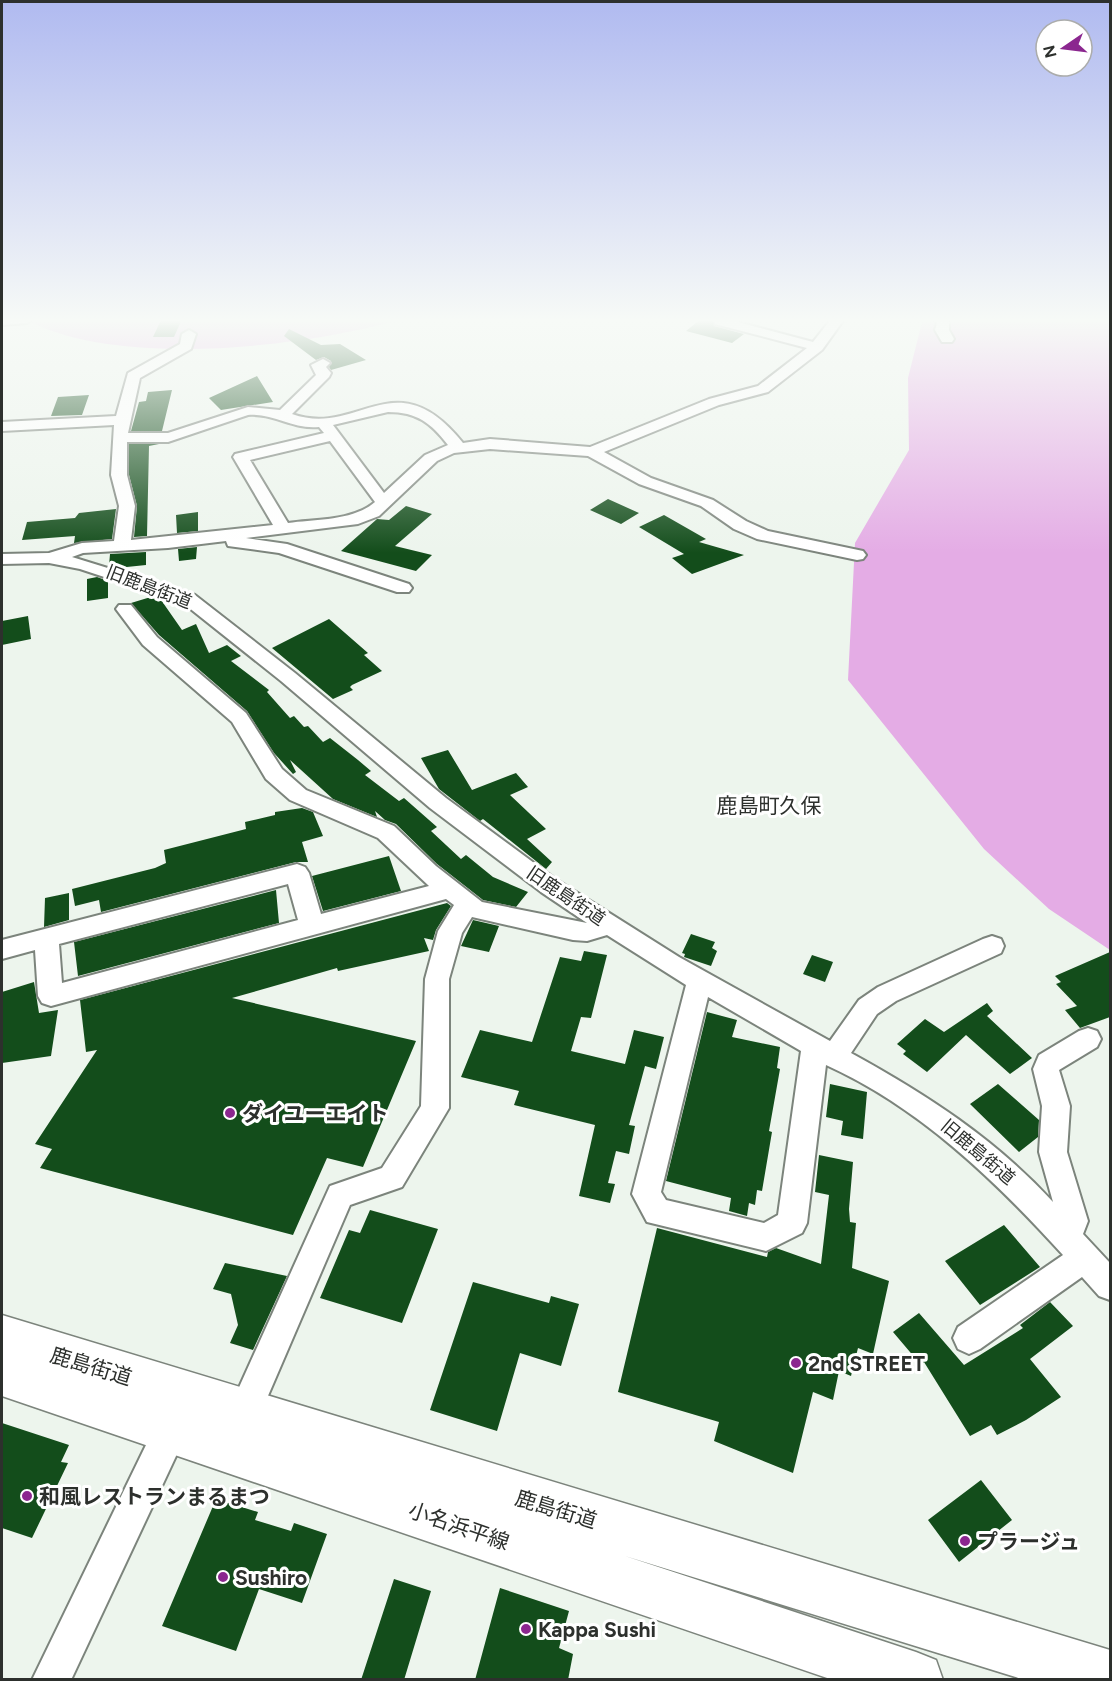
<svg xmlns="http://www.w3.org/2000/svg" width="1112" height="1681" font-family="Figtree,'Noto Sans JP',sans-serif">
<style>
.forest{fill:#e4ace5}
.building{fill:#134d1b}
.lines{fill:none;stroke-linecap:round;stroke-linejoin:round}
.street-casing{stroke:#7c847c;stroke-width:4}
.primary-casing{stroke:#7c847c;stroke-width:3}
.street{fill:#fff;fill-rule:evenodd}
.primary{fill:#fff;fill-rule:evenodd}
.poi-dot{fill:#8b278f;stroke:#fff;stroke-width:2}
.labels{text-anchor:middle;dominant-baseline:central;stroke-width:6;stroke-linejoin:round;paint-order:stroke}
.street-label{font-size:18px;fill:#2d302d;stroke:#fff}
.quarter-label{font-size:21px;fill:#2d302d;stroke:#fff}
.near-poi-label{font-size:21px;font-weight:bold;fill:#2d302d;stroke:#fff;text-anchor:start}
.near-street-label{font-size:21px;fill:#2d302d;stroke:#fff}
</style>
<rect width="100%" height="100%" fill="#edf5ed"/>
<!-- forest -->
<path class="forest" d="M23,318h383c-99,29 -291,52 -383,0z
M923,318h187v632l-61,-41 -65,-60 -136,-169 7,-137 54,-93 -1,-72z"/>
<!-- building -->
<path class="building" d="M702,318l11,1 1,7 30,8 -12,9 -46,-12z
M182,319l-8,18h-21l8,-17z
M289,329l32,16 19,-1 26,16 -35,10 -2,-3 2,-6 -7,-4 -8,3 -32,-24z
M257,376l16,26 -52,8 -12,-12z
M172,390l-10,41h-31l8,-29 7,-1 2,-9z
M89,395l-7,20 -31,1 7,-19z
M129,444h30l-10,2 -2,90 -13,1 3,-31 -8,-31z
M608,499l31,14 -18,11 -31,-14z
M406,506l26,8 -37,32 37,9 -16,16 -75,-20 36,-32 12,1z
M116,509l-4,30 -38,4 1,-7 -53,4 5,-18 48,-4 4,-5z
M198,512v19l-21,2 -1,-18z
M664,515l42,24 -7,3 45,13 -52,19 -20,-16 12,-4 -45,-27z
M197,547l-1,12 -17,2 -1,-12z
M146,552v13l-29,3 -8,-2 1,-12z
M97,577l11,4v17l-21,3v-22z
M154,596l5,1 23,33 14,-6 13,29 18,-8 14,11 -10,5 38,29 -2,2 23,26 4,-2 10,11 4,-1 15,16 7,-4 28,22 13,11 -6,4 34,26 5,-3 33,29 -6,4 30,28 5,-4 27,22 35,15 -12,15 -33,-7 -46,-36 -41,-40 -11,-4 -10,-9 2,6 -44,-18 -43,-39 6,12 -3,2 -19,-21 -27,-42 -88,-76 -28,-32z
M28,616l3,23 -29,6v-24z
M329,619l39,34 -4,2 18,16 -30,14 -2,2 3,3 -20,9 -61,-51z
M448,750l24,40 44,-17 12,14 -18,8 36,34 -19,10 25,23 -6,7 -63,-50 -3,2 -41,-32 -18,-31z
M302,808l11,4 10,24 -21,6 6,20h-12l-195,50 -2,-12 -24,6 -3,-17 83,-21 11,-5 -2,-13 82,-21 -1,-7 30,-7v-3z
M389,856l12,35 -78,20 -11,-35z
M276,890l3,33 -201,53 -4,-34z
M69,893v27l-25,7 1,-29z
M447,903l4,3 -15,24 -3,10 -9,-2 5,13 -91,20 -1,-3 -105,30 184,43 -53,126 -36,-9 -34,77 -253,-67 12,-19 -17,-5 62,-94 -11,2 -6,-52z
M473,920l26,6 -10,26 -28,-6z
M691,934l24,8 -3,6 5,3 -6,15 -27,-9 1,-3 -3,-1z
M584,951l23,4 -16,63 -10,-1 -10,34 54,13 9,-34 30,7 -8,32 -11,-3 -16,59 6,1 -6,28 -13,-3 -8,32 7,1 -5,19 -31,-7 16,-71 -81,-20 5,-14 -58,-14 19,-47 52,12 28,-85 21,4z
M1110,952v65l-30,11 -15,-18 12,-4 -21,-22 5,-2 -6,-6z
M812,955l21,7 -8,20 -22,-8z
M34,982l5,31 19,-3 -7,46 -49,7v-71z
M987,1003l6,8 -6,5 45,42 -22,16 -44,-39 -39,37 -24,-18 3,-3 -9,-7 28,-25 19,13z
M707,1012l30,8 -5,17 48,10 -3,21 3,1 -11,62 3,1 -10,59 -5,-1 -2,15 -6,-2 -2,13 -18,-5 2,-13 -65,-17z
M830,1084l37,8 -4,47 -22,-4 2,-14 -17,-4z
M998,1084l41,36 -1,17 -19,15 -49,-48z
M819,1155l34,7 -4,47 1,13 6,1 -4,45 37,13 -16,73 -15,-6 -7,28 -12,-5 -6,29 -20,-8 -20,81 -79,-32 5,-19 -101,-30 39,-164 110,29 1,-5 8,-4 45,16 8,-69 -14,-3z
M370,1210l68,19 -36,94 -82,-25 29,-68 11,3z
M1004,1225l36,42 -60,38 -35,-44z
M225,1263l62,13 -34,74 -23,-7 8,-18 -7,-31 -18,-5z
M473,1282l76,21 2,-7 28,8 -18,62 -41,-13 -23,78 -67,-21z
M1050,1302l23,24 -43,33 31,38 -35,23 -29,15 -6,-10 -21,11 -46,-74 -3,3 -28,-33 26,-19 45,52 59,-37 -3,-3z
M2,1423l67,22 -8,17 7,1 -36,75 -30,-10z
M981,1480l31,40 -53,42 -31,-42z
M216,1499l42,13 -3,8 36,11 3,-8 33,11 -25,69 -43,-14 -23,62 -74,-25z
M394,1579l37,12 -27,89h-43z
M500,1588l69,23 -10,37 14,6 -5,26h-93z"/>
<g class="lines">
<!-- street casing -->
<g class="street-casing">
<path id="street" d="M2,318h31l1,1 -7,4 -25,2z
M715,318h8l90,24 19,-24h13l-23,32 -54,42 -49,13 -115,47 47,26 62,22 33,21 22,10 95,20 3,4 -3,4 -6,1 -100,-21 -23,-10 -33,-23 -62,-22 -51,-28 -98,-7 -36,4 -17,8 -58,55 -21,8 -112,14 41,6 122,40 3,4 -3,4h-12l-118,-39 -51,-7 -2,-5 -58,7 -85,5 -11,4 123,38 100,78 151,125 111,82 122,77 151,84 29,-41 19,-13 105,-48 9,-3 9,3 3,7 -3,7 -105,48 -19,13 -26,39c75,41 144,86 202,149l-14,-50 3,-46 -9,-37 6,-14 40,-24 9,-3 9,3 4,8 -4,8 -38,23 11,36 -3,46 21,69 -5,13 27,29v37l-11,-4 -17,-19 -102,72 -11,5 -11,-5 -5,-11 5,-11 105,-72c-68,-75 -144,-148 -237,-190l-19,158 -5,10 -36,18 -119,-29 -15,-28 54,-209 -79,-50 -20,6 -14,-1 -101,-23 -10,16 -13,46v129l-47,79 -52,18 -95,221 -12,4 -12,-4 -4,-12 103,-228 52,-18 39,-62 4,-127 13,-48 16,-26 -8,-6 -395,107 -9,-3 -4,-7 -3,-46 -33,9v-19l295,-76 8,3 4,6 12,41 108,-28 -51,-48 -88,-38 -24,-21 -34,-57 -89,-77 -27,-36 3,-4h12l26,32 89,76 36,56 24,21 88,36 42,40 46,36 105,21 -46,-31 -111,-84 -149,-127 -98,-78 -103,-34 -31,-6 -47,1v-10l47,-1 33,-10 32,-2 5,-35 -8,-31 3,-50 -112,6v-9l114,-6 12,-43 52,-29 2,-10 7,-4 7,4 -5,15 -51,29 -12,55h40l80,-26 32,3 36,-35 -5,-10 12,-6 7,4 -4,4 5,6 -2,4 -37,37c67,24 103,-56 171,29l27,-4 100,8 119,-48 49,-13 49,-38 -92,-24zM388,412c29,0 43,11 60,33l-23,10 -41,38 -51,-68zM248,415c25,-2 46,15 71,12l5,6 -89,21 -2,3 40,68 -142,15 4,-34 -8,-31v-33h41zM330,441l45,61c-22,19 -59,17 -87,21l-38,-63zM288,884l10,36 -236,63 -3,-39zM708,997l93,54 -23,164 -14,8 -98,-23 -5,-8z
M932,318h17v12l5,9 -2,3h-10l-7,-12 2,-7z
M174,1407l12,5 5,12 -120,256h-39l130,-268z"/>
</g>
<!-- primary casing -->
<g class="primary-casing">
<path id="primary" d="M2,1315l1108,335v30h-85l-400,-124 291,96 20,8 7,20h-110l-831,-284z"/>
</g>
<!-- street -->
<use href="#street" class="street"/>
<!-- primary -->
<use href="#primary" class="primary"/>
</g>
<!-- sky -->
<linearGradient id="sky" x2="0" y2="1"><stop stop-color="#b0baf0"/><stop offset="0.58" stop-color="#f7faf7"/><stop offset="1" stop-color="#f7faf7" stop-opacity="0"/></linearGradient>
<rect width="1112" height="553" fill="url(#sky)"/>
<!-- markers -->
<g class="poi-dot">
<circle cx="230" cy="1113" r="6"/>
<circle cx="796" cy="1363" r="6"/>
<circle cx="27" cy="1496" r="6"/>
<circle cx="965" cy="1541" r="6"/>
<circle cx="223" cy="1577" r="6"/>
<circle cx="526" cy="1629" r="6"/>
</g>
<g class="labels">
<!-- street labels -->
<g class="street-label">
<text transform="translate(149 587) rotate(21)">旧鹿島街道</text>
<text transform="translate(566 896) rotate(34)">旧鹿島街道</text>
<text transform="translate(978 1152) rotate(40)">旧鹿島街道</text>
</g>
<!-- quarter labels -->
<g class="quarter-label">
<text x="769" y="805">鹿島町久保</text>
</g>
<!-- near-poi labels -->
<g class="near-poi-label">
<text x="242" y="1113">ダイユーエイト</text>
<text x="808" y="1363">2nd STREET</text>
<text x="39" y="1496">和風レストランまるまつ</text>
<text x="977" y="1541">プラージュ</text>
<text x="235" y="1577">Sushiro</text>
<text x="538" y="1629">Kappa Sushi</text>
</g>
<!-- near-street labels -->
<g class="near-street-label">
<text transform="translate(91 1366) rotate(17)">鹿島街道</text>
<text transform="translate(556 1509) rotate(17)">鹿島街道</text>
<text transform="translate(459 1526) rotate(19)">小名浜平線</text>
</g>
</g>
<!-- border -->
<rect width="1112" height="1681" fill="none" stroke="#2d302d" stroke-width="6"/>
<!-- north arrow -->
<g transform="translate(1064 48) rotate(256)"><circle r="28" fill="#ffffff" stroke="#abacab" stroke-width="1.5"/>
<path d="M0-4.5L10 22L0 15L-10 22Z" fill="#8b278f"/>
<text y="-9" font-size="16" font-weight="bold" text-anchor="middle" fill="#2d302d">N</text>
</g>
</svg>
